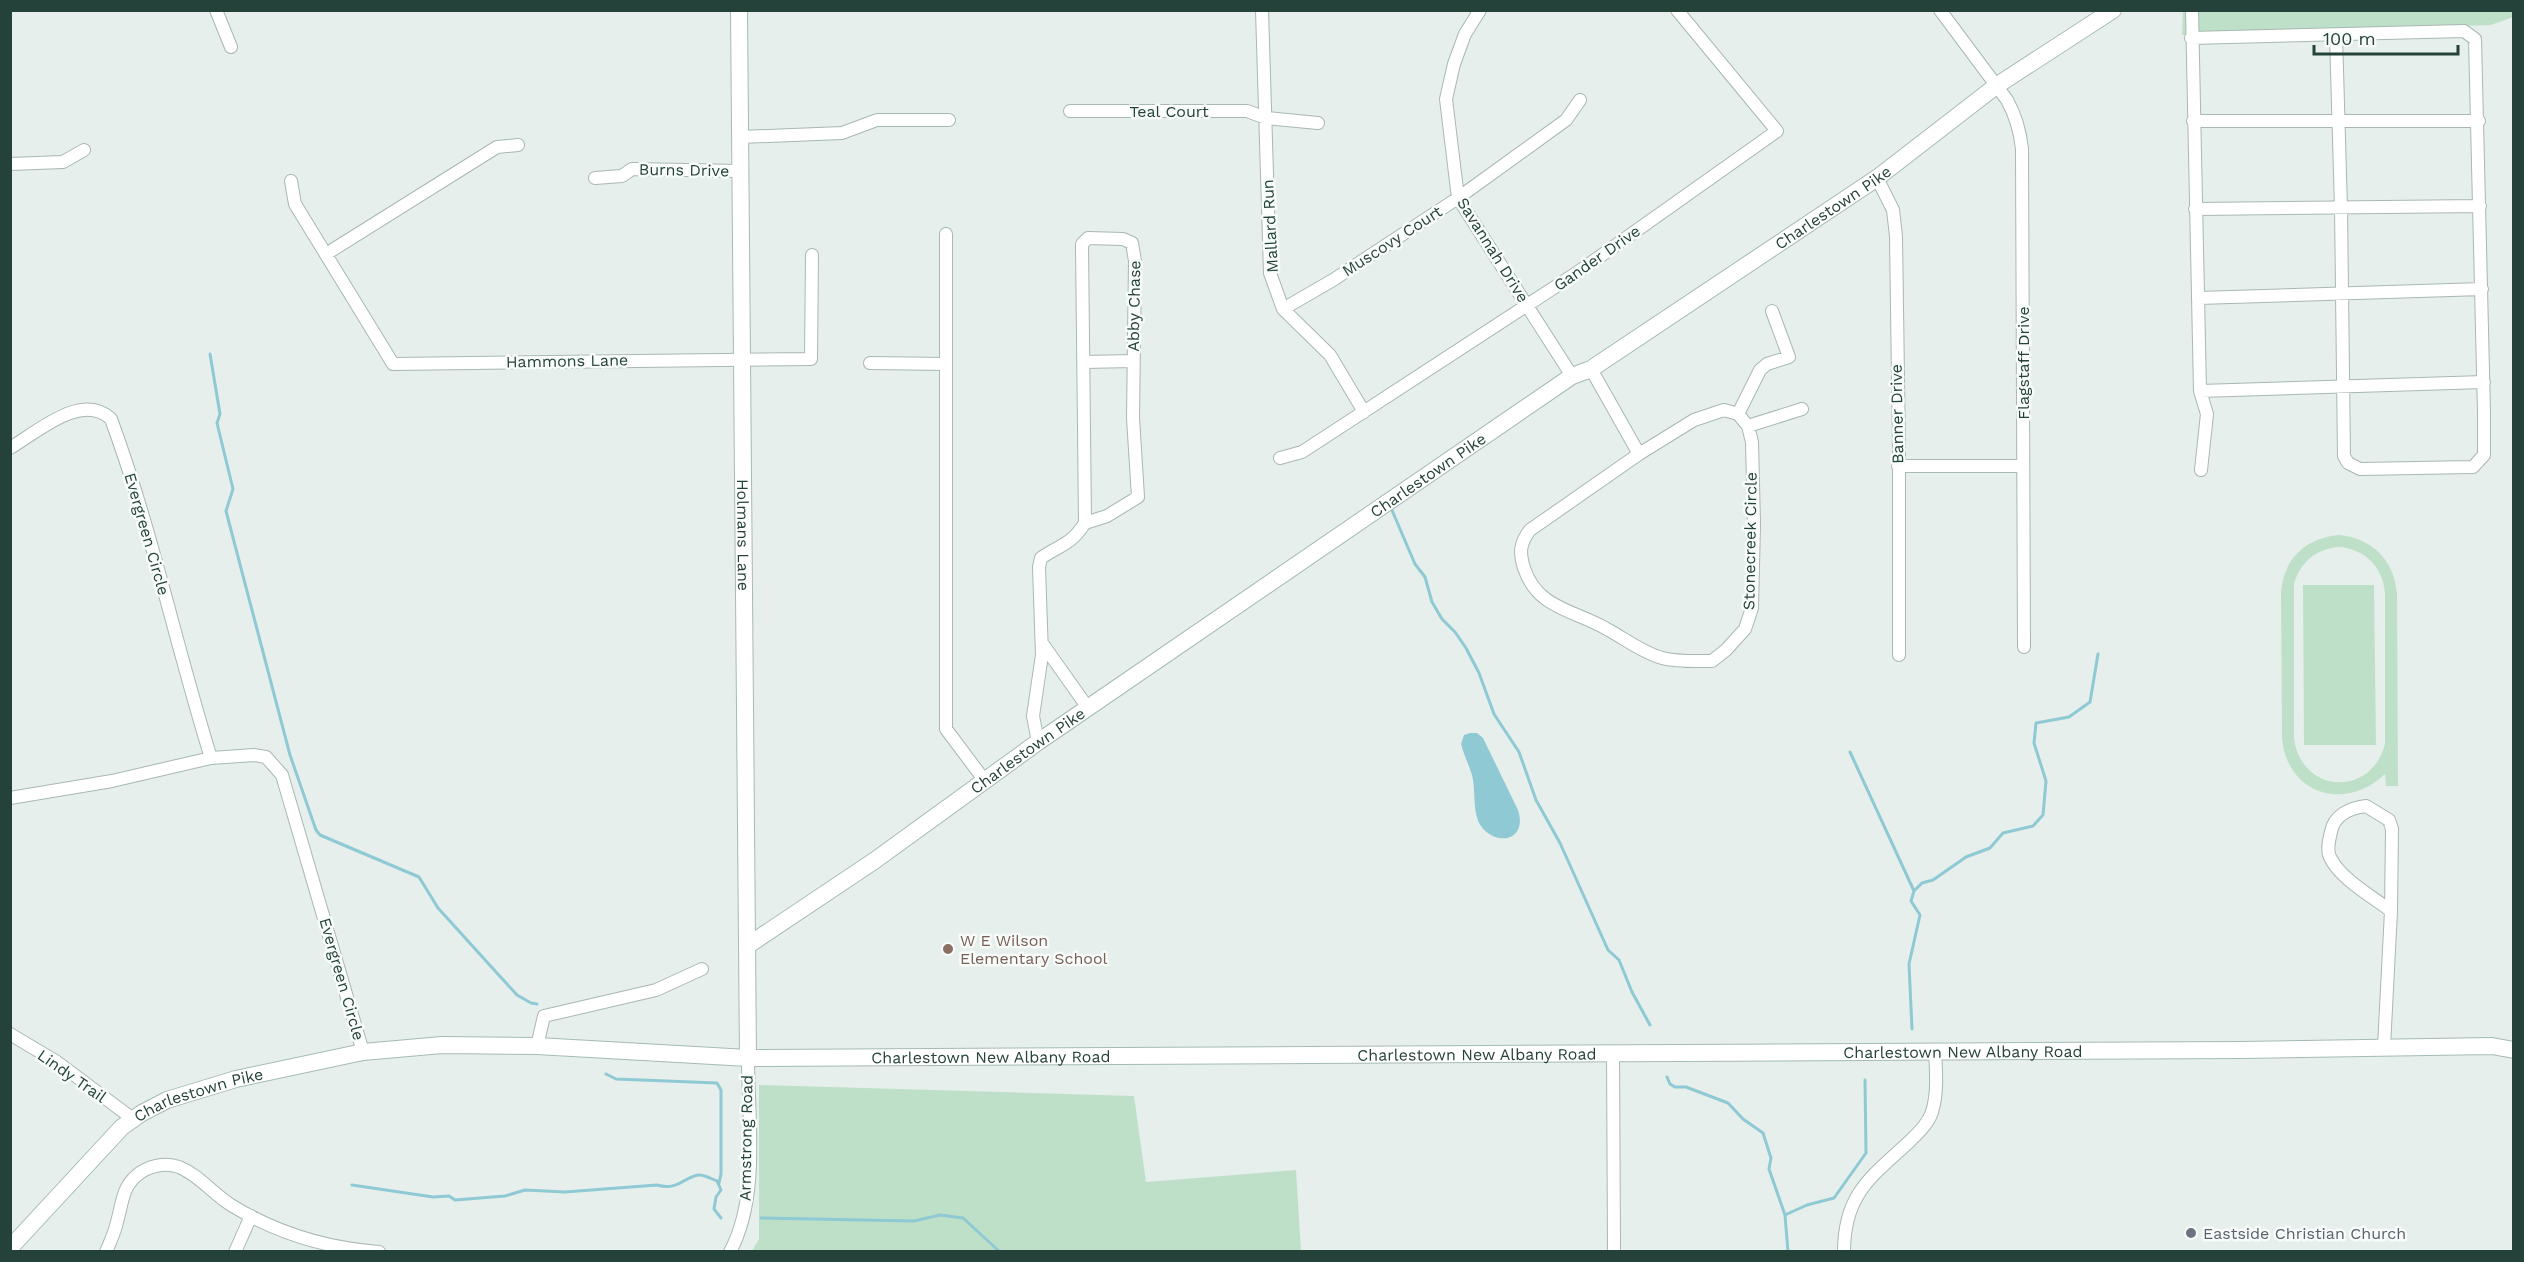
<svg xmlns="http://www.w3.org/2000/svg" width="2524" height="1262" font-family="'Work Sans',sans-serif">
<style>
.green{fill:#bfe0c8;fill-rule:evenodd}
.water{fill:#8ec9d4}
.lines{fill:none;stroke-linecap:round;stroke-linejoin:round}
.stream{stroke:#8ec9d4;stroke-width:3}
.street-casing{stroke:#a8b8b2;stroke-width:14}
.secondary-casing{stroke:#a4bbb3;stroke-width:18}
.street{stroke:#fff;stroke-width:12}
.secondary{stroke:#fff;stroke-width:16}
.education-dot{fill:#8d6e63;stroke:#f7fbf9;stroke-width:2}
.worship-dot{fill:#6b7280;stroke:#f7fbf9;stroke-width:2}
.labels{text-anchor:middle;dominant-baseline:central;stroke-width:5;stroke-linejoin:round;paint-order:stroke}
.street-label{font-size:16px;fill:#24423a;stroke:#f7fbf9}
.education-label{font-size:16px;fill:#785e54;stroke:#f7fbf9;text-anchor:start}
.worship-label{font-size:16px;fill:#5b616d;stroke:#f7fbf9;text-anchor:start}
</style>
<rect width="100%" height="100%" fill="#e6efeb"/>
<!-- green -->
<path class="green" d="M2183,11h330v6l-22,8 -309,10z
M2339,535c33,3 55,25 58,58l1,193h-12l-1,-12c-39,38 -98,21 -103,-36l-1,-146c3,-33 24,-54 58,-57zM2339,547c26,2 44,20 46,46v151c-14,54 -84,50 -91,-6v-154c6,-22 22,-35 45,-37z
M2303,585h71l2,160h-72z
M759,1085l375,11 12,86 150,-12 5,81h-549l7,-12z"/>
<!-- water -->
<path class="water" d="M1470,733h7l6,5 35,72c10,31 -22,37 -37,16 -9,-13 -5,-35 -9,-51 -3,-10 -8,-20 -11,-31l3,-9z"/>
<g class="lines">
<!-- stream -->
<path class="stream" d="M210,354l10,60 -3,9 16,66 -7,22 64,244 26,75 4,5 99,42 19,31 58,64 21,23 14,8 6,1
M1391,508l24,56 10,13 7,25 10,17 13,13 11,16 13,25 15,41 25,38 17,48 24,43 48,107 11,10 13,32 18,33
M1850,752l64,139
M1912,1029l-3,-65 11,-49 -9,-14 3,-10 8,-8 11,-3 33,-23 24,-9 13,-15 30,-7 10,-11 3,-34 -12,-38 2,-20 33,-6 21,-15 8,-48
M606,1074l10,5 101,4 4,7v84l-2,9
M1667,1077l3,7 5,3h11l42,16 15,16 20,14 8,25 -2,11 16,46 3,37
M352,1185l81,12 16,-1 6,4 50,-4 20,-6 40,2 92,-7c20,6 26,-7 41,-10 6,-1 13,4 19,6l4,9 -5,7 -2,12 7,9
M1785,1215l22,-10 27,-7 32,-45 -1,-73
M761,1218l153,3 26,-6 23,3 37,34"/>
<!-- street casing -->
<g class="street-casing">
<path id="street" d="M216,10l15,37
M1262,10l8,263 13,36 47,46 34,57
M1480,10l-15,24 -11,30 -8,35 12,99 114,178
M1940,10l67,90c9,16 13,30 15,49l2,498
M2192,10l8,381 7,23 -6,56
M2191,38l273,-7 11,8 9,373v43l-11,12 -113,2 -12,-6 -4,-7 -3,-248 -5,-173
M1070,111h177l19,7 52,5
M2193,121h286
M740,137l102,-4 35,-13h72
M10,164l53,-2 21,-12
M595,178l27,-2 10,-7 108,2
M1877,178l16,32 3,26 3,213v206
M291,181l4,23 98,160 418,-5 1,-104
M2195,209l285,-3
M946,234v495l39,52
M326,254l171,-107 21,-2
M2198,298l284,-9
M1283,309l50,-29 125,-82 108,-78 14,-20
M1084,362l49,-1
M870,363l76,1
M1591,369l48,85 -109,76c-10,13 -11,22 -6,38 13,40 49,42 81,60 19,10 36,24 57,30 15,4 34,3 50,3l14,-11 19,-21 7,-21 2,-84 -2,-82 -4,-16 -10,-12 -14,-4 -30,10 -55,34
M2200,391l284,-9
M1738,414l22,-44 7,-6 22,-7 -17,-46
M1748,426l54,-17
M10,448c26,-15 72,-57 101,-29 41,111 65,227 100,339
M1280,458l22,-6 276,-180 199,-141 -100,-121
M1898,466h124
M1042,643l46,65
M1038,742l-5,-26 9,-61 -3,-88 2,-9c20,-14 29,-12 44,-35l-3,-279 6,-6 35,1 9,4 3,18 -2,157 5,79 -31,19 -22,7
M10,798l102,-17 99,-23 43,-3 12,2 16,18 81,277
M2366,806l23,14 3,9 -1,82c-18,-14 -50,-32 -60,-52 -5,-7 -2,-19 0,-27 3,-17 19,-24 35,-26z
M10,1034l47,28 76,57
M537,1046l7,-30 112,-26 46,-21
M2384,1047l7,-136
M1613,1053l1,199
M106,1252c4,-10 9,-20 11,-30 5,-17 5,-34 19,-46 11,-10 29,-14 43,-9 20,8 34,27 52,38 45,28 96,43 148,47
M235,1252l16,-36
M730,1252c30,-56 18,-132 18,-194
M1844,1252c0,-58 27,-75 66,-111 8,-8 18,-17 22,-29 6,-19 4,-41 3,-60"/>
</g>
<!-- secondary casing -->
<g class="secondary-casing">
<g id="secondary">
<path id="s1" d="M739,10l9,1048"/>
<path id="s2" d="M747,946l127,-85 164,-119 534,-366 19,-7 286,-191 119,-92 117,-76"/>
<path id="s3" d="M10,1248l112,-121 20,-14 25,-13 69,-21 127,-27 79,-7 95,1 211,12 1494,-8 250,-4 22,4"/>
</g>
</g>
<!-- street -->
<use href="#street" class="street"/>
<!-- secondary -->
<use href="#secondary" class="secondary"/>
</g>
<!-- markers -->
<circle class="education-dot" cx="948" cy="949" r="6"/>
<circle class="worship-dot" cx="2191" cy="1233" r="6"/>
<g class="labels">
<!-- street labels -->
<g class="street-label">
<text x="1169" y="111">Teal Court</text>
<text transform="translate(684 170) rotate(1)">Burns Drive</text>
<text stroke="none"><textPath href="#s2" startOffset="1314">Charlestown Pike</textPath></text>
<text transform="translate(1270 226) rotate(-93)">Mallard Run</text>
<text transform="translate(1392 241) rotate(-33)">Muscovy Court</text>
<text transform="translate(1493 250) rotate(58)">Savannah Drive</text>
<text transform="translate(1597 258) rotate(-35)">Gander Drive</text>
<text transform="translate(1134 306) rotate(-89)">Abby Chase</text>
<text transform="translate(567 361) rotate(-1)">Hammons Lane</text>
<text transform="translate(2023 363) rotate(-90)">Flagstaff Drive</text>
<text transform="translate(1897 414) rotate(-91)">Banner Drive</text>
<text stroke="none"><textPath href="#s2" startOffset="828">Charlestown Pike</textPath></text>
<text transform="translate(147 534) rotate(74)">Evergreen Circle</text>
<text stroke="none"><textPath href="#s1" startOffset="525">Holmans Lane</textPath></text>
<text transform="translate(1750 541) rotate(-89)">Stonecreek Circle</text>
<text stroke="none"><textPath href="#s2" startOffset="342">Charlestown Pike</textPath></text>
<text transform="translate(342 979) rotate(74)">Evergreen Circle</text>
<text stroke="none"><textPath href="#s3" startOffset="2020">Charlestown New Albany Road</textPath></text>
<text stroke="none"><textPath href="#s3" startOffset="1534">Charlestown New Albany Road</textPath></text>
<text stroke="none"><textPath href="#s3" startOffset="1048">Charlestown New Albany Road</textPath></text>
<text transform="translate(72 1076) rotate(35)">Lindy Trail</text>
<text stroke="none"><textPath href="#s3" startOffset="249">Charlestown Pike</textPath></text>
<text transform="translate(746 1138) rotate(-89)">Armstrong Road</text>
</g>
<!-- education labels -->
<g class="education-label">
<text x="960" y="940">W E Wilson<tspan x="960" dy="18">Elementary School</tspan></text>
</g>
<!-- worship labels -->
<g class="worship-label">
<text x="2203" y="1233">Eastside Christian Church</text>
</g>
</g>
<!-- border -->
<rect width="2524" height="1262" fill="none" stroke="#24423a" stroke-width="24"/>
<!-- scale -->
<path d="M2314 45v9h144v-9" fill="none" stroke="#24423a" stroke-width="3"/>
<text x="2323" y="45" font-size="18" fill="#24423a" stroke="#f7fbf9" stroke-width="4.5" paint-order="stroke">100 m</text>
</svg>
